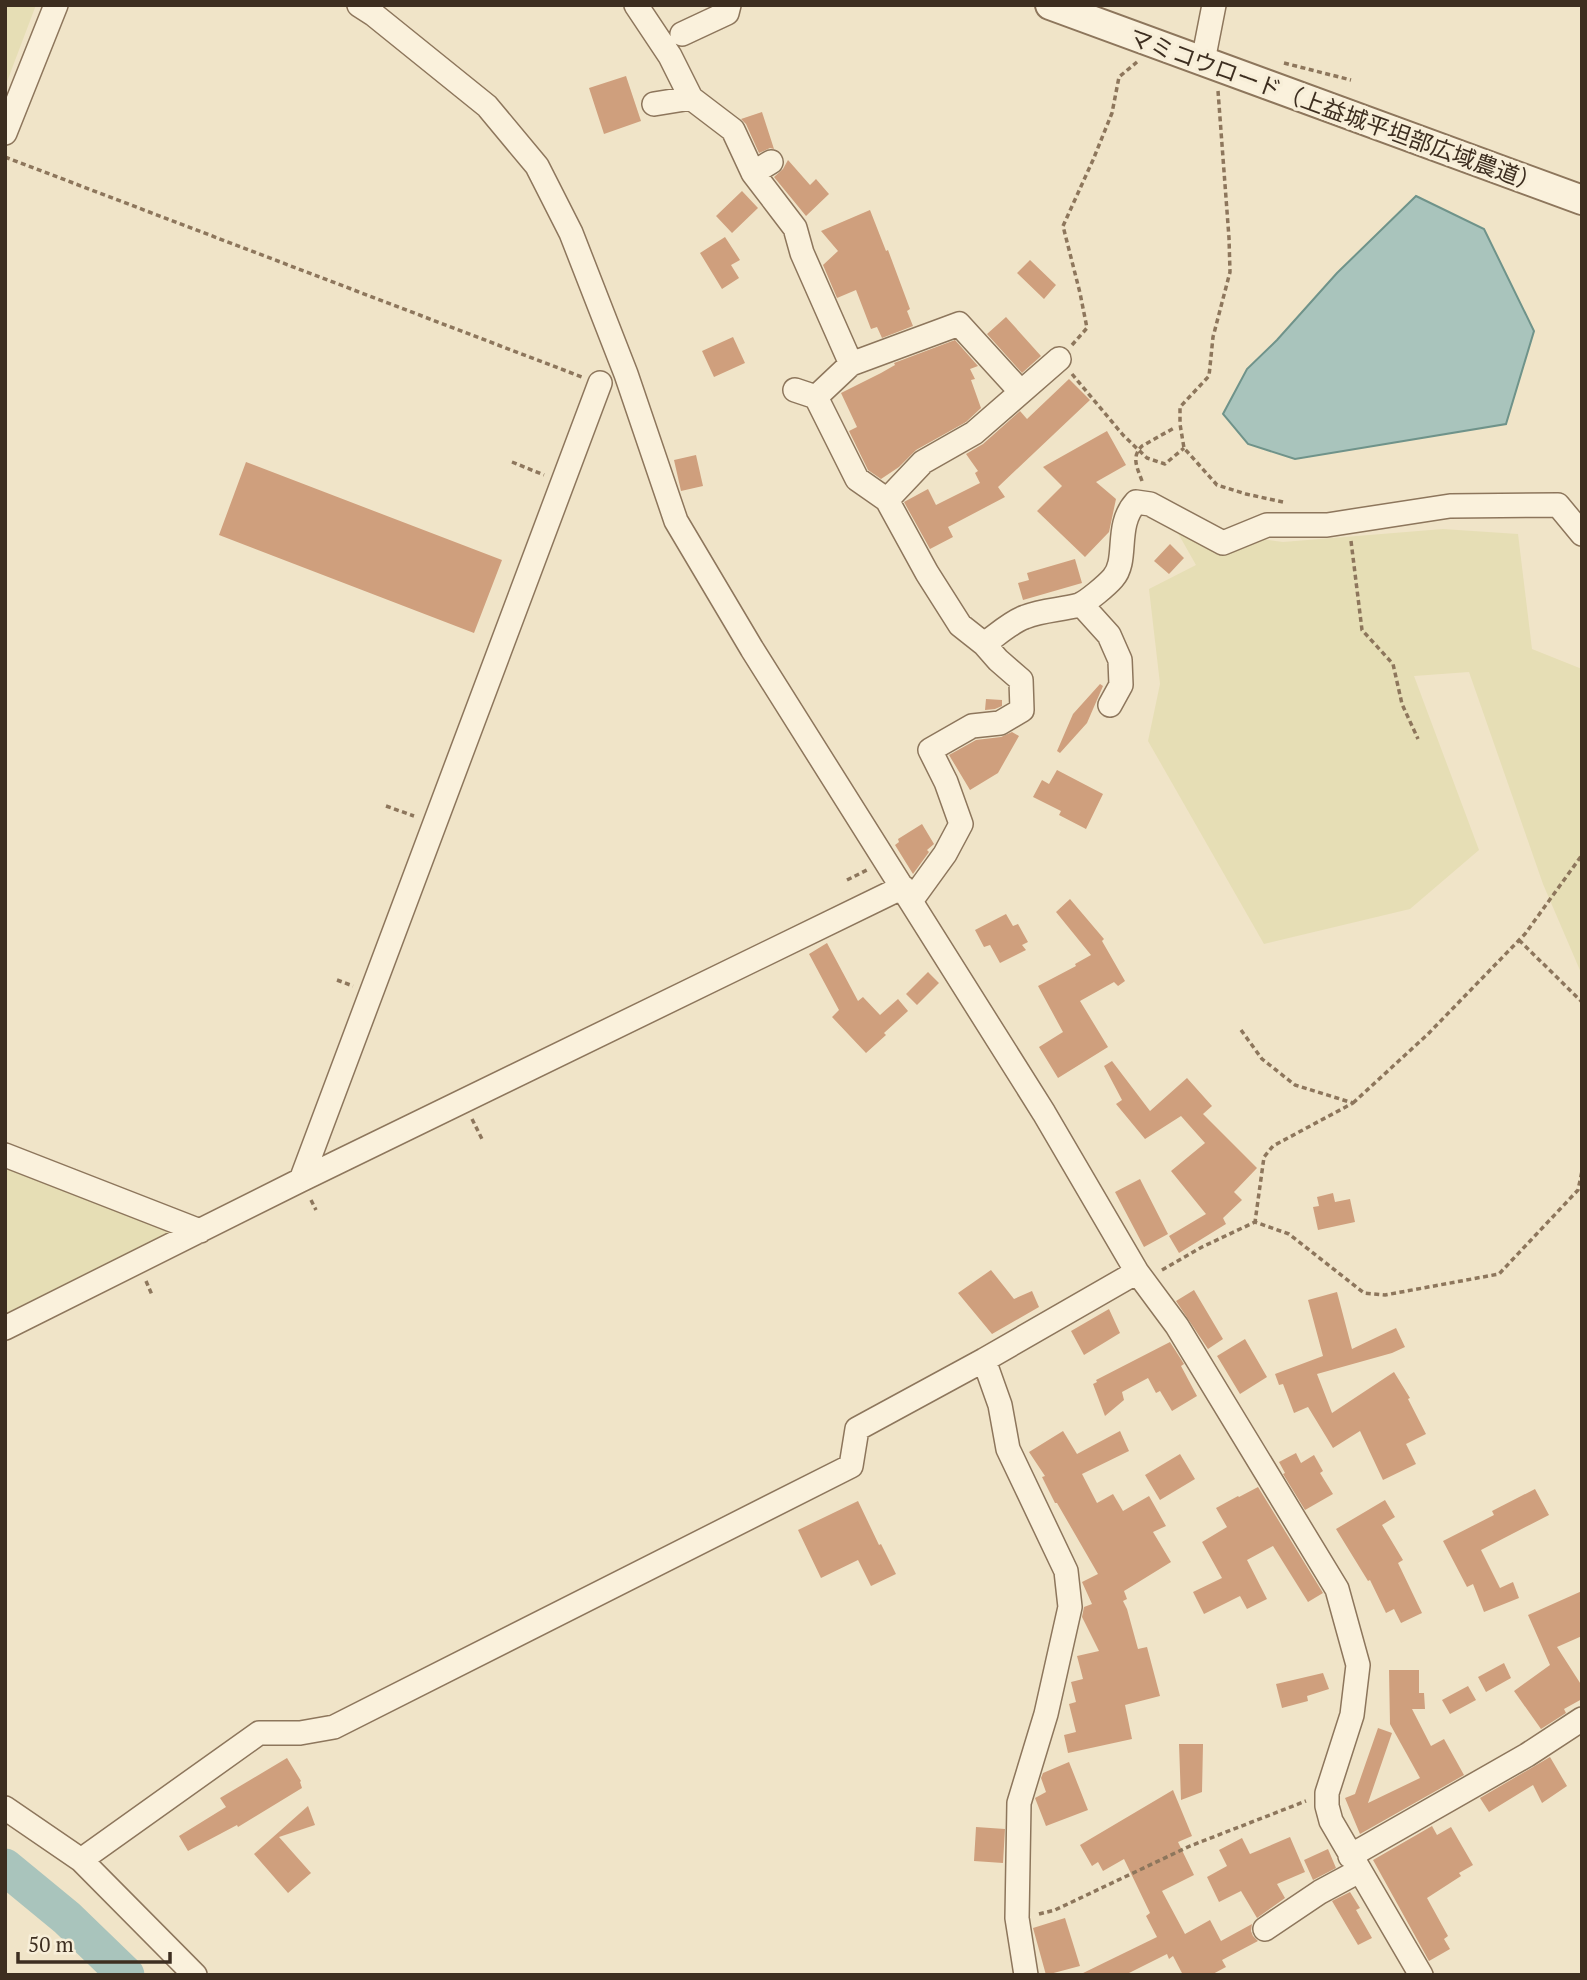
<svg xmlns="http://www.w3.org/2000/svg" width="1587" height="1980" font-family="'PT Serif','Noto Sans JP',serif">
<style>
.farmland{fill:#e6deb5}
.water{fill:#a9c4bc;stroke:#6f938a;stroke-width:2}
.lines{fill:none;stroke-linecap:round;stroke-linejoin:round}
.river{stroke:#a9c4bc;stroke-width:37}
.building{fill:#cf9f7d}
.minor-casing{stroke:#8d765c;stroke-width:26}
.tertiary-casing{stroke:#8d765c;stroke-width:32}
.path{stroke:#8d765c;stroke-width:3.5;stroke-dasharray:5 3.5;stroke-linecap:butt}
.minor{stroke:#faf1dc;stroke-width:23}
.tertiary{stroke:#faf1dc;stroke-width:28}
.labels{text-anchor:middle;dominant-baseline:central;stroke-width:7;stroke-linejoin:round;paint-order:stroke}
.street-label{font-size:23px;fill:#3d2e20;stroke:#f7eed8}
</style>
<rect width="100%" height="100%" fill="#f0e4c8"/>
<!-- farmland -->
<path class="farmland" d="M5,5h31l-31,82z
M1175,528l108,14 160,-13 75,5 14,115 50,20v306l-39,-91 -74,-212 -55,4 65,174 -69,59 -146,35 -116,-203 12,-57 -11,-95 47,-24z
M5,1165l178,66 -178,84z"/>
<!-- water -->
<path class="water" d="M1416,196l68,33 50,102 -28,93 -211,35 -47,-15 -25,-30 24,-45 30,-29 60,-67z"/>
<g class="lines">
<!-- river -->
<path class="river" d="M5,1867l62,51 59,57"/>
</g>
<!-- building -->
<path class="building" d="M626,76l15,45 -37,13 -15,-46z
M762,112l12,37 -4,-1 -11,5 -13,-29 -5,-5z
M788,160l22,25 6,-6 13,15 -23,22 -32,-39 9,-8z
M742,191l16,17 -26,25 -16,-17z
M870,210l16,41 2,-1 22,59 -3,2 6,15 -31,12 -5,-11 -6,2 -15,-39 -19,8 -14,-33 15,-14 -17,-20z
M725,237l15,23 -9,5 8,13 -17,11 -22,-36z
M1030,260l26,25 -12,14 -27,-26z
M1006,317l35,39 -19,17 -35,-39z
M733,337l12,26 -31,14 -12,-26z
M955,340l23,26 -8,3 5,10 -4,1 10,28 -15,14 -50,28 -17,17 -18,12 -13,-9 -19,-39 8,-4 -16,-34 40,-20 14,-8 -1,-2z
M1069,379l21,21 -92,87 7,10 -57,30 5,10 -23,12 -26,-47 24,-13 8,16 44,-22 -5,-10 3,-2 -12,-17 17,-10 37,-33 7,8z
M1107,431l19,34 -30,17 20,17 -7,33 -24,25 -48,-46 25,-25 -19,-19z
M696,455l7,31 -22,5 -7,-31z
M246,462l256,98 -28,73 -255,-98z
M1170,544l14,14 -15,16 -15,-13z
M1075,559l7,24 -59,17 -5,-17 11,-3 -2,-7z
M1100,684l3,2 -16,37 -27,30 -3,-2 16,-37z
M986,699l16,1v6l-7,3 -10,1z
M1012,732l7,4 -21,37 -28,17 -21,-35 27,-15 25,-3z
M1057,770l46,24 -17,35 -27,-14 2,-4 -28,-14 9,-17 7,4z
M922,824l12,20 -7,6 2,2 -16,22 -18,-29 4,-3 -1,-3z
M1070,899l34,40 -2,2 23,40 -7,5 -4,-4 -34,19 28,46 -50,31 -19,-31 24,-15 -25,-46 38,-20 -1,-2 16,-9 -35,-43z
M1006,914l7,12 5,-2 10,18 -6,3 4,5 -26,13 -10,-18 -6,2 -9,-17z
M827,943l31,58 5,-4 17,18 18,-16 10,12 -24,22 2,2 -20,18 -34,-36 7,-7 -30,-56z
M928,972l11,11 -22,22 -11,-11z
M1112,1061l38,50 37,-33 25,28 -9,8 54,54 -23,24 8,8 -19,18 3,6 -47,29 -10,-17 37,-22 -35,-43 34,-28 -24,-27 -36,23 -29,-35 6,-4 -18,-34z
M1140,1179l28,55 -24,13 -29,-55z
M1333,1193l2,9 15,-3 5,23 -37,8 -5,-23 6,-1 -2,-9z
M991,1270l23,29 18,-8 7,16 -47,27 -34,-41z
M1194,1290l29,49 -15,10 -32,-48z
M1337,1292l15,57 44,-21 9,19 -13,6 -75,21 15,39 62,-41 16,26 -2,1 18,35 -20,10 10,20 -33,16 -23,-49 -27,17 -25,-41 -14,6 -11,-29 -4,1 -4,-11 48,-18 -15,-56z
M1109,1309l11,24 -36,22 -13,-24z
M1245,1339l22,38 -27,17 -23,-38z
M1170,1342l14,22 -3,2 16,30 -25,15 -12,-20 -4,2 -8,-15 -26,14 2,8 -19,16 -12,-32 4,-2 -1,-2z
M1063,1431l14,23 43,-23 9,20 -47,23 15,29 16,-9 10,17 26,-15 17,30 -13,6 18,30 -47,29 3,8 -4,2 4,8 11,40 9,-2 13,49 -35,9 7,34 -64,14 -4,-18 12,-3 -7,-28 7,-2 -5,-20 12,-3 -6,-23 22,-5 -17,-34 2,-10 8,-3 -10,-22 16,-8 -41,-71h-2l-13,-26 3,-1 -16,-24z
M1296,1453l5,10 13,-8 9,16 -3,2 13,21 -28,16 -22,-36 2,-1 -6,-11z
M1180,1454l15,25 -35,21 -15,-25z
M1258,1487l65,106 -15,9 -35,-56 -26,14 20,39 -20,10 -7,-13 -36,18 -11,-22 29,-14 -20,-36 25,-15 -11,-19 22,-12 1,1z
M1535,1489l14,26 -68,35 19,38 13,-6 6,16 -35,14 -11,-28 -6,3 -24,-46 51,-26 -2,-4z
M1385,1500l10,17 -13,8 21,35 -5,3 24,50 -21,10 -7,-14 -8,4 -16,-33 -2,1 -32,-52z
M858,1501l21,44 2,-1 15,30 -25,12 -13,-26 -37,18 -23,-48z
M1582,1591v45l-25,11 25,39v13l-18,10 2,4 -25,16 -27,-38 36,-26 -22,-50z
M1504,1663l7,15 -25,14 -8,-15z
M1389,1670h30v23h5l1,16h-13l19,37 13,-7 20,36 -104,59 -15,-36 10,-4 23,-66 14,5 -24,70 52,-25 -30,-54z
M1323,1673l6,16 -22,7 1,5 -26,7 -6,-24z
M1468,1686l8,14 -26,14 -8,-14z
M1179,1744h24l-1,48 -21,8z
M1550,1757l17,29 -25,17 -9,-18 -44,27 -9,-14z
M287,1758l14,23 -1,1 2,6 -64,39 -1,-2 -49,26 -9,-15 47,-29 -6,-9z
M1069,1762l19,48 -42,16 -11,-28 11,-6 -5,-14 2,-5z
M1173,1790l19,46 -14,6 16,33 -32,16 23,43 25,-14 11,21 31,-17 -1,7 2,5 5,5 -36,19 4,7 -15,8h-28l-10,-19 -4,3 -2,-5 -42,21h-46l78,-38 -11,-21 4,-3 -26,-54 -21,12 -5,-9 -6,4 -12,-21z
M308,1806l7,19 -36,12 32,36 -23,20 -34,-39z
M1432,1826l5,9 14,-8 22,38 -14,8 2,3 -34,22 21,38 -4,3 6,10 -21,12 -56,-101z
M976,1827l29,2 -2,34 -29,-2z
M1290,1837l15,35 -28,12 8,14 -28,20 -16,-27 -22,11 -12,-25 20,-11 -8,-16 23,-12 8,16z
M1328,1849l8,19 -23,12 -9,-20z
M1350,1892l10,16 -4,2 16,28 -14,7 -26,-44z
M1065,1918l15,48 -34,9 -13,-47z"/>
<g class="lines">
<!-- minor casing -->
<g class="minor-casing">
<path id="minor" d="M359,5l14,9 114,92 50,60 34,67 55,141 50,147 76,128 292,464 93,159 40,54 160,263 21,76 -6,50 -25,78v13l4,15 90,154
M636,5l34,51 21,42 42,32 20,43 18,-11
M682,34l45,-21 2,-8
M1203,61l11,-56
M654,104l37,-6
M5,133l51,-128
M753,173l42,55 7,25 49,111
M795,390l21,7 41,82 30,21 40,73 33,52 24,19
M816,397l35,-33 108,-40 62,68
M887,500l36,-38 51,-29 85,-74
M1081,604l28,31 11,25 1,25 -11,20
M911,901l34,-47 16,-30 -15,-42 -16,-32 42,-24 28,-3 22,-13 -1,-30 -23,-20 -14,-16c13,-9 27,-22 41,-27 18,-7 36,-7 54,-12 8,-3 28,-20 34,-27 16,-18 1,-52 23,-76l14,2 73,39 44,-18h60l123,-19 108,-1 24,29
M5,1155l195,76
M301,1180l299,-797
M5,1328l296,-148 602,-293
M984,1360l16,45 8,44 58,122 4,36 -24,107 -27,89 -2,115 9,57
M5,1808l76,52 114,115
M1350,1856l177,-101 55,-36
M81,1860l178,-127h41l34,-6 517,-261 6,-37 127,-69 153,-88
M1265,1929l55,-37 39,-21"/>
</g>
<!-- tertiary casing -->
<g class="tertiary-casing">
<path id="tertiary" d="M1050,5l532,195"/>
</g>
<!-- path -->
<path class="path" d="M1284,63l67,17
M1218,91l11,147 1,34 -17,65 -4,39 -29,31v17l4,24 33,37 29,9 37,8
M5,157l577,220
M1072,345l15,-17 -7,-35 -17,-67 30,-66 19,-47 7,-36 18,-15
M1072,374l51,61 24,23 18,6 19,-16
M512,462l32,13
M1142,481c-5,-14 -11,-24 0,-35l32,-18
M1351,541l11,89 31,34 9,40 16,35
M386,806l28,10
M847,880l20,-10
M1519,940l63,62
M337,980l16,6
M1241,1030l21,29 33,26 58,18 -80,43 -9,11 -9,65
M1353,1103l75,-69 97,-100 57,-79
M472,1119l10,20
M311,1200l5,10
M1162,1270l40,-23 53,-25 34,12 75,59 21,2 114,-21 79,-84 4,-19
M146,1281l6,14
M1039,1914l16,-4 135,-64 116,-45"/>
<!-- minor -->
<use href="#minor" class="minor"/>
<!-- tertiary -->
<use href="#tertiary" class="tertiary"/>
</g>
<g class="labels">
<!-- street labels -->
<g class="street-label">
<text transform="translate(1335 110) rotate(20)">マミコウロード（上益城平坦部広域農道）</text>
</g>
</g>
<!-- border -->
<rect width="1587" height="1980" fill="none" stroke="#3d2e20" stroke-width="14"/>
<!-- scale -->
<path d="M18 1952v10h152v-10" fill="none" stroke="#3d2e20" stroke-width="3.5"/>
<text x="28" y="1952" font-size="21" fill="#3d2e20" stroke="#f7eed8" stroke-width="5" paint-order="stroke">50 m</text>
</svg>
